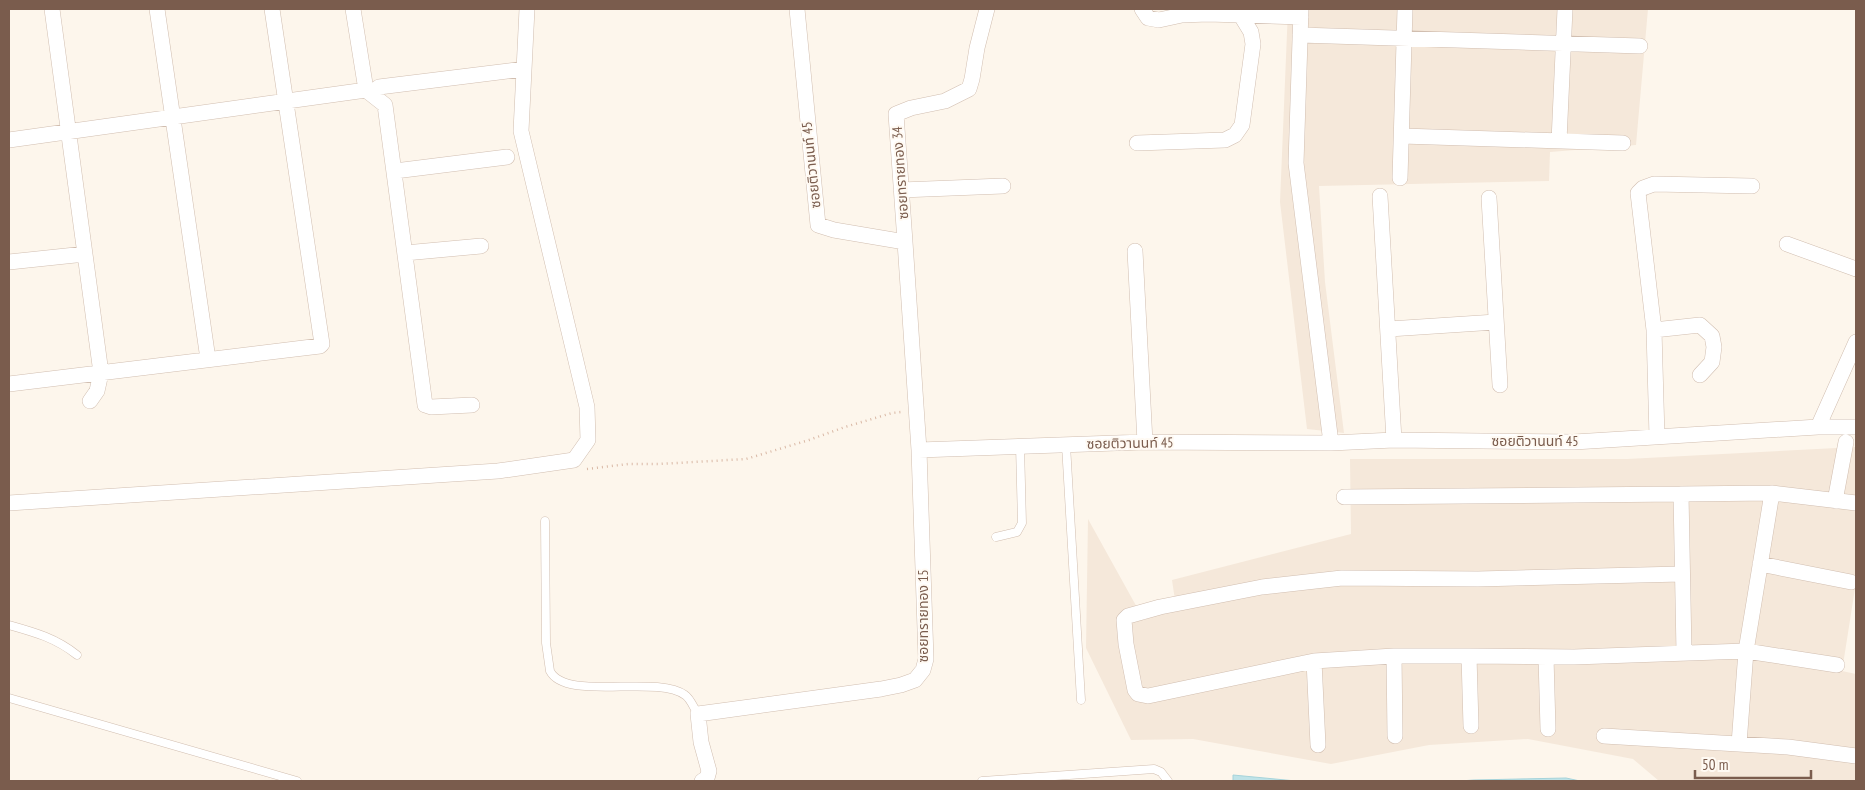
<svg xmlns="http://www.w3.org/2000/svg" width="1865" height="790" font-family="'PT Sans Narrow','Noto Sans Thai',sans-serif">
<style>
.residential{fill:#f5e8da}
.water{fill:#bfe3e8;stroke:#a5d3da}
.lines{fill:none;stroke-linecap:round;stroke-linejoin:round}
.service-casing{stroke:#d1beb0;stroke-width:9}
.minor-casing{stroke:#d1beb0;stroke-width:16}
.path{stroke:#d9b8a5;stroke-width:2.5;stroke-dasharray:1 4;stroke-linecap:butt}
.service{stroke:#fff;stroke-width:8}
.minor{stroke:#fff;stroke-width:15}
.labels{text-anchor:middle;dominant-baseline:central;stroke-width:4;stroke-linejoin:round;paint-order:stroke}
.street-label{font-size:14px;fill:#7a5c4d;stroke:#fffaf3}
</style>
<rect width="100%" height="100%" fill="#fdf6ec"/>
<!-- residential -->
<path class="residential" d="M1288,9h360l-12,136 -86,7 -1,29 -230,5 6,96 19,151 -37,-4 -27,-227z
M1856,447v135l-14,89 14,3v107h-197l-26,-22 -105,-20 -99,6 -98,19 -138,-25 -62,1 -45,-92 2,-129 56,101 32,-13 -4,-27 179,-46 -1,-75h277z"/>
<!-- water -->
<path class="water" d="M1233,775l63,6h-63z
M1566,778l14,3h-120l14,-1z"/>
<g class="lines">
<!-- service casing -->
<g class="service-casing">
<path id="service" d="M1066,445l15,255
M545,521l1,122 4,28c16,31 106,3 135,24 6,4 9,14 13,19
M996,537l21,-5 5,-9 -2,-77
M9,625c25,7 47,13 68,30
M9,698l288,83
M982,781l172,-12 7,3 7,9"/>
</g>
<!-- minor casing -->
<g class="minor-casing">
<path id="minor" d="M52,9l49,364 -4,18 -7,10
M157,9l51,350
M353,9l13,81 19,15 40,300 6,2 41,-2
M797,9l21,216 16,5 71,12 14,208 226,-8 186,1 63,-3 180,2 244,-15h38
M1142,9l6,9 11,2 23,-5 26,-1 93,3
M1301,9l-5,154 35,280
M1300,35l340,11
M371,94l8,-7 145,-18
M1402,136l221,7
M9,140l357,-50
M1559,141l6,-132
M1137,143l88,-3 10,-5 7,-10 11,-81 -2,-12 -11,-18
M395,171l112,-14
M1400,178l5,-169
M901,190l102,-4
M1380,196l14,244
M1489,198l11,187
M905,242l-9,-128 15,-6 34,-7 24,-12 3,-10 5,-31 10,-39
M1787,244l69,25
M1135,251l10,191
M405,253l76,-7
M9,262l76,-8
M1389,329l107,-7
M1654,330l46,-5 12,11 2,11 -2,15 -12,13
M9,384l311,-38 2,-2 -50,-335
M1818,427l38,-85
M1657,437l-3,-107 -16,-137 5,-5 11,-4 98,2
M1344,497l337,-3
M1835,501l11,-59
M9,503l489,-32 76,-11 14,-20 -1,-33 -66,-276 6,-122
M1760,564l91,18
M1684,652l-3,-158 91,-1 84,10
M1394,656l1,80
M1469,656h-75l-80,5 -166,35 -10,-2 -3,-4 -9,-46 -2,-24 4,-4 32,-9 102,-20 80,-9 136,1 204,-5
M1546,657l2,72
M1314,661l4,84
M1471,726l-2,-70 105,1 172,-6 91,14
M1604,736l184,11 68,9
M1739,744l7,-93 26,-158
M702,781l5,-3 2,-7 -8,-29 -3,-28 183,-25 20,-4 14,-5 8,-10 3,-11 -7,-209"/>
</g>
<!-- path -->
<path class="path" d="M587,469l41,-5h31l87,-5 63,-19 36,-13 47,-14 9,-1"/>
<!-- service -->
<use href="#service" class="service"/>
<!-- minor -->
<use href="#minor" class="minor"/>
</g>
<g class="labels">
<!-- street labels -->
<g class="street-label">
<text transform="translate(811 165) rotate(-96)">ซอยติวานนท์ 45</text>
<text transform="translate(900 173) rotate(-94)">ซอยทรายทอง 34</text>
<text x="1535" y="441">ซอยติวานนท์ 45</text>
<text transform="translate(1130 443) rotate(-1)">ซอยติวานนท์ 45</text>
<text transform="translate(923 616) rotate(-90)">ซอยทรายทอง 15</text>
</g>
</g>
<!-- border -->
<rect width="1865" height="790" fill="none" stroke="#7a5c4d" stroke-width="20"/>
<!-- scale -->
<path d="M1695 770v8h116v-8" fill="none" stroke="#7a5c4d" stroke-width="2.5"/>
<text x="1702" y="770" font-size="15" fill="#7a5c4d" stroke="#fffaf3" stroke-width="4" paint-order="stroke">50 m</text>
</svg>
